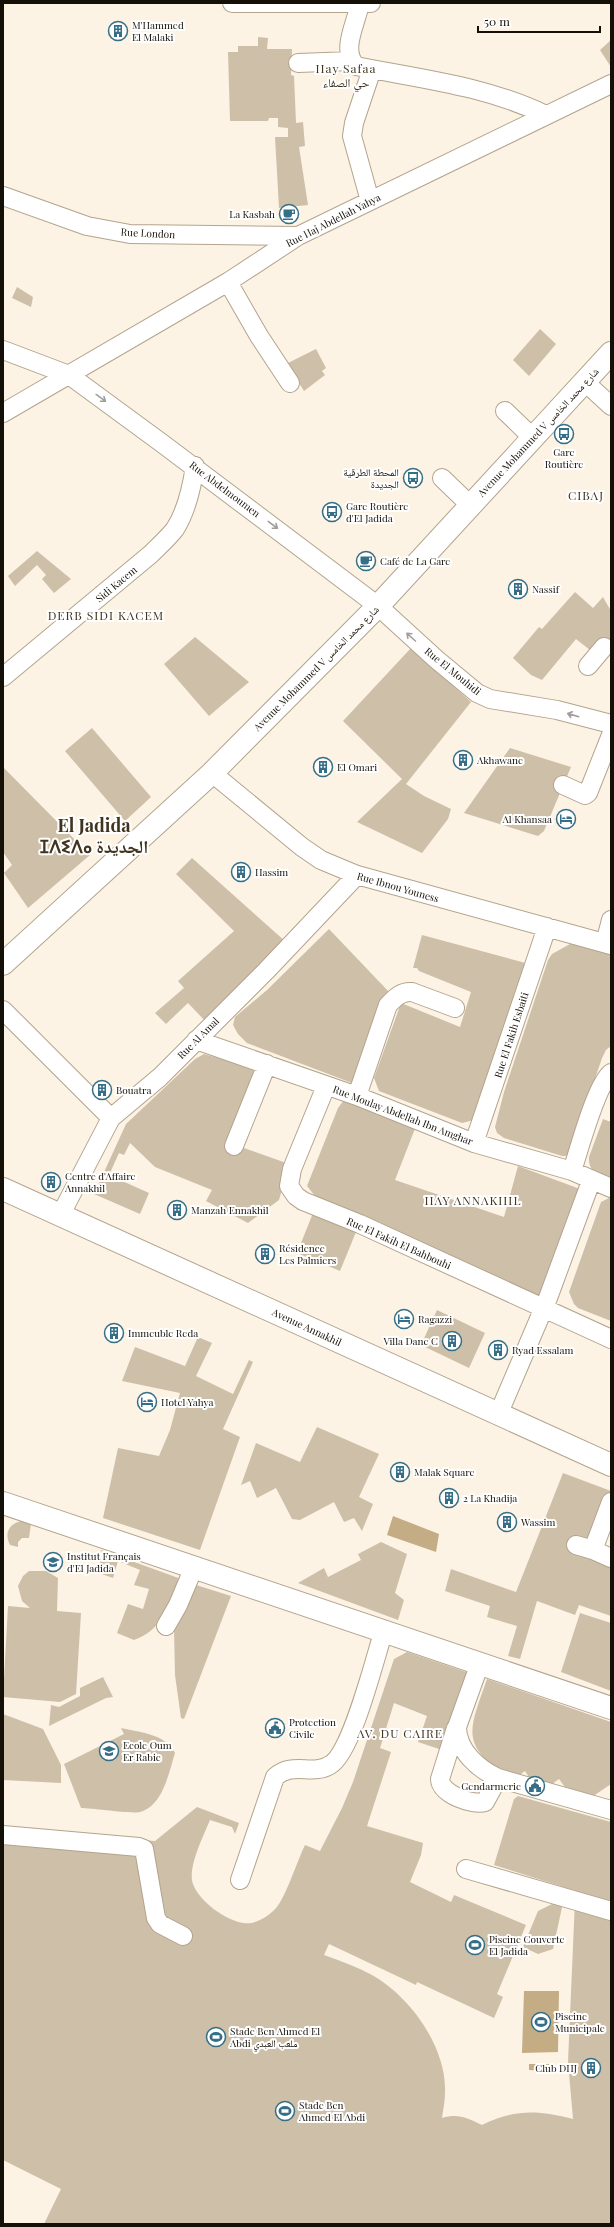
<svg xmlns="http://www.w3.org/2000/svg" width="614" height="2227" font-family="'Playfair Display','Noto Naskh Arabic','Noto Sans Tifinagh',serif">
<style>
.green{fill:#cebfa8}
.water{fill:#c4ac85}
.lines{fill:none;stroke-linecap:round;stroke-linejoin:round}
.street-casing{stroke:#b3a48d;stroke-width:20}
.secondary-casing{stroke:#b3a48d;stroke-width:24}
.street{stroke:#fff;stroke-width:18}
.secondary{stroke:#fff;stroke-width:22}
.oneway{stroke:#a19f9c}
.labels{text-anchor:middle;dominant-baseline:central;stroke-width:4;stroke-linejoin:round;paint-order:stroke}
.poi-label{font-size:10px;fill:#151007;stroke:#fff;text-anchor:start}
.street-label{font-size:10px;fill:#151007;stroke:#fff}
.quarter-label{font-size:12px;letter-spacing:1px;fill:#40341f;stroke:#fff}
.town-label{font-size:18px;font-weight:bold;fill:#40341f;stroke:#fff}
</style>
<rect width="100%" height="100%" fill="#fcf3e4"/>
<!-- green -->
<path class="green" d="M258,37l10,1 -1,11h25l-1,26 3,1 2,47 7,-1 2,24 -6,1 9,58 -29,3 -4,-71h13v-9l-10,-1v-9h-9l-1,3h-38l-2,-69h10v-6h20z
M611,40v27l-11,-17z
M17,287l16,10 -2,10 -19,-9z
M540,329l16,15 -27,32 -16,-16z
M316,349l10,19 -4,3 3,4 -21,16 -5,-8 -2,1 -13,-19z
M37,551l34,28 -17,14 -12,-14 4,-4 -9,-10 -22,21 -7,-10z
M575,592l18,16 10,-11 8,14v36l-16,7 -19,-15 -34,41 -11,-5 -18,-17 26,-31 3,2z
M195,637l54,45 -40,34 -45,-52z
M411,648l60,54 -65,82 18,12 27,13 -3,10 -26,34 -65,-31 45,-43 -59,-58z
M92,728l59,69 -26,24 -60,-70z
M510,748l61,19 -27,64 -6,5 -74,-23z
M3,767l87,88 -62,53 -24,-35 8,-8 -9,-13z
M192,858l94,84 -78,82 -20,-21 -22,21 -11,-11 29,-25 -6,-7 56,-50 -58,-57z
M329,929l60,63 -5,5 -30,85 -2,1 -105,-40 -9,-9 -5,-9 2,-8 32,-27z
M422,935l107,29 -55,156 -12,3 -83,-32 -5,-13 27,-75 59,24 11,-35 -52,-21 -2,-3h-4z
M570,944h9l32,8v94l-5,4 -4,8 -31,92 -5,6h-4l-58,-18 -7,-5 -2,-6 9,-35 44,-132 4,-6z
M204,1054l51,15 -15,43 1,35 48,17 -10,36 -31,23 -42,-22 6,-11 -57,-23 -25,-24 -6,12 -5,-2 -10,22 40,18 -9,21 -46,-20 32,-70 69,-65z
M344,1100l72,26 -21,54 109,37 14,-51 62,23 -42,108 -223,-101 -8,-10 31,-78z
M603,1119l8,3v60c-12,-6 -23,-10 -22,-25z
M611,1197v124l-33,-13 -4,-4 -5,-12 32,-90z
M313,1213l43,19 -16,39 -43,-18z
M437,1310l48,23 -16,35 -48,-23z
M198,1337l14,6 -16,33 37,18 16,-34 4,2 -30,67 17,8 -40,113 -97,-32 15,-70 41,8 11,-26 10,-37 -58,-12 13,-34 50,19z
M317,1427l62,27 -20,43 14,7 -11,27 -8,-13 -10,4 -10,-20 -34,18 -8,-1 -16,-31 -19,10 -7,-17 -9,4 15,-42 44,19z
M563,1473l48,18 -19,52 -20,-6 -4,10 43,15v54l-32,-11 -4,10 -38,-14 -17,58 -12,-3 9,-30 -30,-9 3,-11 -45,-15 6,-22 65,23z
M21,1521l10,3 -2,14h-7l-4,4v5l-8,-2c-6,-12 -1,-21 11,-24z
M381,1542l26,12 -12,39 9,7 -6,20 -100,-37 26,-15 4,9 33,-17 -3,-6z
M101,1550l83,30c-13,24 -23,51 -50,60l-17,-7 11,-29 15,5 6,-20 -15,-4 6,-15 -22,-9 -5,17 -14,-5z
M29,1571h17l12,7 -1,33 24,2 -5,81 -16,8 -57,-5 5,-91 22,2 -8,-7 -4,-15 5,-10z
M193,1584l38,12 -47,123 -3,-1 -6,-43 -1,-47z
M580,1613l31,10v68l-50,-19z
M407,1652l65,22 -27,77 -27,-9 9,-26 -33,-13 -14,45 11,4 -24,74 56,17 -2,12 -11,27 41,20 3,-7 72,30 -29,69 6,3 -9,21 -77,-36 -1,3 -87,-41 -5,11c17,6 33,12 48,20 39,22 75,73 73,118 0,9 -2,17 -3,25 16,-5 26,0 40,7 33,-16 56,-15 91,-6l-5,-57 7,-162 36,11v313h-567l17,-35 -58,-29v-330l152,11 42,-34 42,16 -4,11 -3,-7 -22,-7c-6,15 -23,48 -17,64 6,17 33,37 51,39 11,2 25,-7 32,-15 9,-9 22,-49 29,-63l15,6 22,-43 11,-26 41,-123z
M103,1677l10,20 -7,1 -57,28 2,-21 8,2 21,-11v-8z
M487,1679l124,43v62l-25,17 -13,-3 -14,-19 -15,11 -8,-2 -11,-17 -14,10c-51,-38 -43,-47 -24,-102z
M3,1714l40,15 18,36v18l-58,-3z
M121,1728c18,4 45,6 54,25 -6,19 -12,53 -35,59 -10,2 -47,-4 -59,-4l-17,-44 60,-30z
M518,1796l93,26v80l-117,-37 20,-66z
M564,1898l-11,51 -15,5 -15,-7 15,-36z"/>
<!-- water -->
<path class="water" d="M393,1516l46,18 -3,18 -49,-17z
M524,1991h35l-1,61 -36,1z
M529,2064h23v7l-23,-1z"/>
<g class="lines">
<!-- street casing -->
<g class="street-casing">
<path id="street" d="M232,3h139
M360,3c-3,19 -20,47 -4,63 65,13 130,20 190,49
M298,63l53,-2
M3,196l84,30 43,8 168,2
M370,201l-18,-65 2,-13 18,-54
M228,282l31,54 31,47
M3,350l66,25 94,69 215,162 58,53 41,34 13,6 67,11 54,14
M586,383l25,23
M505,411l28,27
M3,413l225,-131 70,-46 313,-152
M442,478l28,27
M588,666l16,-19
M3,677l148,-123c8,-8 17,-16 24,-25 11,-17 17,-43 20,-63
M212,773l90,74 19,13 36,15 254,70
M563,785l22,10 3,-2 23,-58
M605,943l6,-23
M3,1010l108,108
M196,1040l161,56 117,47 98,28 39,17
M326,1086l-34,83 -3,17 7,10 7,5 57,23 251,115
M357,1096l31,-91c7,-7 13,-14 24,-13l43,16
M474,1143l73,-216
M234,1146l33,-82
M572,1171c7,-21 24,-86 39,-98
M61,1214l50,-96 49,-41 106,-106 91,-96
M498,1415l50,-117 43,-117
M576,1545l17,5
M611,1558l-18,-8 18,-48
M166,1626l12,-21 16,-38
M480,1663l-23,64c0,23 21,42 41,51l113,32
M456,1728l-16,51c0,15 33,27 45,23l13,-24
M3,1835l136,12 5,2 12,69 4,6 23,12
M466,1869l145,42
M240,1880l35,-103c18,-16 37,-1 55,-12 22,-12 45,-108 54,-135"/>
</g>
<!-- secondary casing -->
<g class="secondary-casing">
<path id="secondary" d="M3,964l209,-191 166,-167 233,-253
M3,1189l608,276
M3,1503l608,205"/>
</g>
<!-- street -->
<use href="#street" class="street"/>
<!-- secondary -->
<use href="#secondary" class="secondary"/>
</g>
<!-- one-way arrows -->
<defs><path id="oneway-shaft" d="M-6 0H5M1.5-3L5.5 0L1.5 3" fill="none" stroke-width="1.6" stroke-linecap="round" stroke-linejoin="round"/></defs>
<g class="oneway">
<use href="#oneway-shaft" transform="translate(101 398) rotate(36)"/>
<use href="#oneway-shaft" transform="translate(273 525) rotate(37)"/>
<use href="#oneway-shaft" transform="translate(411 637) rotate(-138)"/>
<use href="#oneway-shaft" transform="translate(573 715) rotate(-164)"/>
</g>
<!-- icons -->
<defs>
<g id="building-ring" transform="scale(1)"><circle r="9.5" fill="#fff" stroke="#356e87" stroke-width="1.5"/><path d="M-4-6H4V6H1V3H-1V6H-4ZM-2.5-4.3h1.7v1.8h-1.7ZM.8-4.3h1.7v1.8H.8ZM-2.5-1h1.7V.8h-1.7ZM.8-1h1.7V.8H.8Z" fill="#356e87"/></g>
<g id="cafe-ring" transform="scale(1)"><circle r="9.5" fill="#fff" stroke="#356e87" stroke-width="1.5"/><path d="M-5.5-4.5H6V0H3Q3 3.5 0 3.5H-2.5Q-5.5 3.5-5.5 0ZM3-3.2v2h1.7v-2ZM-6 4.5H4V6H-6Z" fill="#356e87"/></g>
<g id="bus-ring" transform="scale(1)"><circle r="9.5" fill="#fff" stroke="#356e87" stroke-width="1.5"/><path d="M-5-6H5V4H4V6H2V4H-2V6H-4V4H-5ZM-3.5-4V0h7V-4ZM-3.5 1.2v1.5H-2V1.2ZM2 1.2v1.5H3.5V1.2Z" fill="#356e87"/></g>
<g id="hotel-ring" transform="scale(1)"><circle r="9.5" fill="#fff" stroke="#356e87" stroke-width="1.5"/><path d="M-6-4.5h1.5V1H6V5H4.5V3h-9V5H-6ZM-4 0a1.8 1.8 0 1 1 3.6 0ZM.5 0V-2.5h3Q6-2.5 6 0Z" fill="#356e87"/></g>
<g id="school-ring" transform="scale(1)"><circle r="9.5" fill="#fff" stroke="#356e87" stroke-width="1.5"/><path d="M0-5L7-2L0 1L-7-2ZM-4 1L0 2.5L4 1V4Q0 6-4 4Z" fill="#356e87"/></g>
<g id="civic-ring" transform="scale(1)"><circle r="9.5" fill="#fff" stroke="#356e87" stroke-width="1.5"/><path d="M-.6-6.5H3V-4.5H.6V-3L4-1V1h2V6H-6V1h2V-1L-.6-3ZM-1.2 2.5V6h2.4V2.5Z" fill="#356e87"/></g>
<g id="stadium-ring" transform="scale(1)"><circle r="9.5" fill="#fff" stroke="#356e87" stroke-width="1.5"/><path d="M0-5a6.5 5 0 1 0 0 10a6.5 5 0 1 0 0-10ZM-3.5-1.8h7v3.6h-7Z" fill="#356e87"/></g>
</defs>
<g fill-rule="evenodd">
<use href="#building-ring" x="118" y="31"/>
<use href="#cafe-ring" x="289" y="214"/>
<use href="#bus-ring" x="564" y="434"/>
<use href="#bus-ring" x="413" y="478"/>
<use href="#bus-ring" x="332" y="512"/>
<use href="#cafe-ring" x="366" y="561"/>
<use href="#building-ring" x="518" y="589"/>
<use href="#building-ring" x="463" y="760"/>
<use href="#building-ring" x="323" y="767"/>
<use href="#hotel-ring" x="566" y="819"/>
<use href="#building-ring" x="241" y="872"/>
<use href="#building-ring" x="102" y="1090"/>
<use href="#building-ring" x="51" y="1182"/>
<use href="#building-ring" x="177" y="1210"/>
<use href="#building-ring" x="265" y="1254"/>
<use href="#hotel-ring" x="404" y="1319"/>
<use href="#building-ring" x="114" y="1333"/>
<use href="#building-ring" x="452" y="1341"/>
<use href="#building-ring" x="498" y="1350"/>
<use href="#hotel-ring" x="147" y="1402"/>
<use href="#building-ring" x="400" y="1472"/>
<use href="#building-ring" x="449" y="1498"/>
<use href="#building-ring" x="507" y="1522"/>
<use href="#school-ring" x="53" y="1562"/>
<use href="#civic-ring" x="275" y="1728"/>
<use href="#school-ring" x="109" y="1751"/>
<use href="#civic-ring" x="535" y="1786"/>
<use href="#stadium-ring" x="475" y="1945"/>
<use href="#stadium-ring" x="541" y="2022"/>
<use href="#stadium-ring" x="216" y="2037"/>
<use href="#building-ring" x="591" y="2068"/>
<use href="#stadium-ring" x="285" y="2111"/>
</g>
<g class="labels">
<!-- poi labels -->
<g class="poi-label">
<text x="132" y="25">M'Hammed<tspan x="132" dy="12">El Malaki</tspan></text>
<text x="275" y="214" text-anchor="end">La Kasbah</text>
<text x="564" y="452" text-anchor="middle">Gare<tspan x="564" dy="12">Routière</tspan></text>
<text x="399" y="472" text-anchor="end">المحطة الطرقية<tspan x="399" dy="12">الجديدة</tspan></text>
<text x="346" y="506">Gare Routière<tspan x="346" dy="12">d'El Jadida</tspan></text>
<text x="380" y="561">Café de La Gare</text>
<text x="532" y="589">Nassif</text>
<text x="477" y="760">Akhawane</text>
<text x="337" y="767">El Omari</text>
<text x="552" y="819" text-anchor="end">Al Khansaa</text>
<text x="255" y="872">Hassim</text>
<text x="116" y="1090">Bouatra</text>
<text x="65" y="1176">Centre d'Affaire<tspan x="65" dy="12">Annakhil</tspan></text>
<text x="191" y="1210">Manzah Ennakhil</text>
<text x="279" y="1248">Résidence<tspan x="279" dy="12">Les Palmiers</tspan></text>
<text x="418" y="1319">Ragazzi</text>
<text x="128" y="1333">Immeuble Reda</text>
<text x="438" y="1341" text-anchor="end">Villa Dane C</text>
<text x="512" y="1350">Ryad Essalam</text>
<text x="161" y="1402">Hotel Yahya</text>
<text x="414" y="1472">Malak Square</text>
<text x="463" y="1498">2 La Khadija</text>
<text x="521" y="1522">Wassim</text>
<text x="67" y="1556">Institut Français<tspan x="67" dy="12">d'El Jadida</tspan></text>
<text x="289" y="1722">Protection<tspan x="289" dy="12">Civile</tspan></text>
<text x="123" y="1745">Ecole Oum<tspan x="123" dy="12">Er Rabie</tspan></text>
<text x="521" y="1786" text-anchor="end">Gendarmerie</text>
<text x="489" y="1939">Piscine Couverte<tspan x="489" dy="12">El Jadida</tspan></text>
<text x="555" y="2016">Piscine<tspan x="555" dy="12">Municipale</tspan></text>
<text x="230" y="2031">Stade Ben Ahmed El<tspan x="230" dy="12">Abdi ملعب العبدي</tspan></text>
<text x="577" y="2068" text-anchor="end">Club DHJ</text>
<text x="299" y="2105">Stade Ben<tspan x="299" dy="12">Ahmed El Abdi</tspan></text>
</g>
<!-- street labels -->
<g class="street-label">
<text transform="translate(333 220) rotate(-27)">Rue Haj Abdellah Yahya</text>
<text transform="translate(148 233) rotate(3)">Rue London</text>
<text transform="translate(538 432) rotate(-47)">Avenue Mohammed V شارع محمد الخامس</text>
<text transform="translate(225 489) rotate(37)">Rue Abdelmoumen</text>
<text transform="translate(116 584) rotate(-40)">Sidi Kacem</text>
<text transform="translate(316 668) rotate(-45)">Avenue Mohammed V شارع محمد الخامس</text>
<text transform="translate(453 671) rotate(39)">Rue El Mouhidi</text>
<text transform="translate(398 887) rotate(16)">Rue Ibnou Youness</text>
<text transform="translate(511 1035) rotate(-72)">Rue El Fakih Esbaiti</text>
<text transform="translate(198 1038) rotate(-45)">Rue Al Amal</text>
<text transform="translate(403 1115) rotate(21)">Rue Moulay Abdellah Ibn Amghar</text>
<text transform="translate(399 1243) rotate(24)">Rue El Fakih El Bahbouhi</text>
<text transform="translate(307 1327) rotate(25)">Avenue Annakhil</text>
</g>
<!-- quarter labels -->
<g class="quarter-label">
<text x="346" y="68">Hay Safaa<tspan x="346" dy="14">حي الصفاء</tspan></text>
<text x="586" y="495">CIBAJ</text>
<text x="106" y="615">DERB SIDI KACEM</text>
<text x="473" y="1200">HAY ANNAKHIL</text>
<text x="400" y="1733">AV. DU CAIRE</text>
</g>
<!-- town labels -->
<g class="town-label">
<text x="94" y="825">El Jadida<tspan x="94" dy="21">ⵊⴷⵉⴷⴰ الجديدة</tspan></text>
</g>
</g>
<!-- border -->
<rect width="614" height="2227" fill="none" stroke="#151007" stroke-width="8"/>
<!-- scale -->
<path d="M478 26v6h122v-6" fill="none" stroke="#151007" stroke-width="2"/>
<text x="484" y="26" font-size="12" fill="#151007" stroke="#ffffff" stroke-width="3" paint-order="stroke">50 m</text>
</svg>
